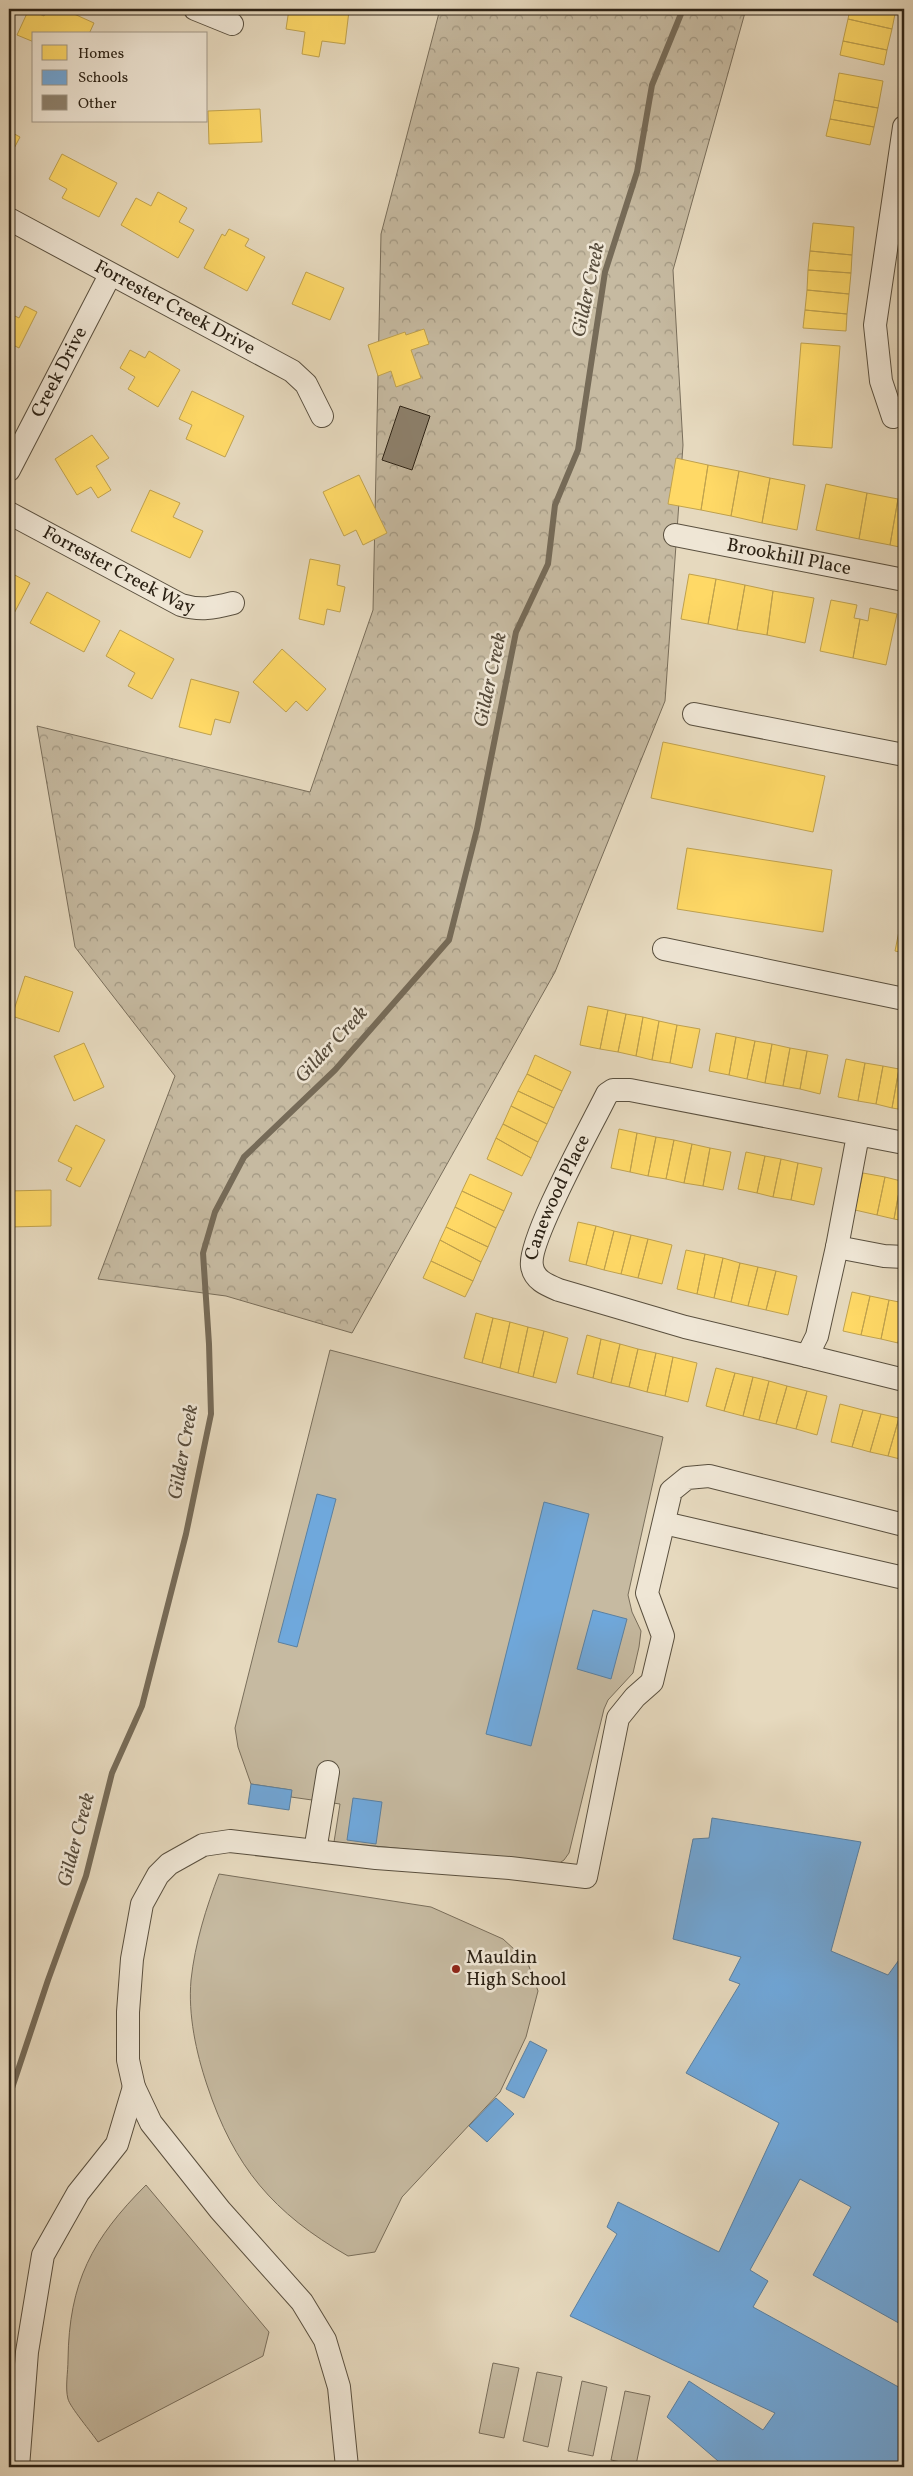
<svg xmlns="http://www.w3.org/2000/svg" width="913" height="2476" font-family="Vollkorn,serif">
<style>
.green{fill:#c6baa1;stroke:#796e5b}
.forest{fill:url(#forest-crowns);stroke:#796e5b}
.homes{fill:#ffd966;stroke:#c0a24e}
.schools{fill:#6fa8dc;stroke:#5b80a0}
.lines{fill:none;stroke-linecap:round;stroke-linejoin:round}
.stream{stroke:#766b58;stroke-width:6}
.building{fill:#8d816d;stroke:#2c2215}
.minor-casing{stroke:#5a503f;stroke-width:24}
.minor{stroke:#efe6d5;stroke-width:22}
.poi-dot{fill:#8f2418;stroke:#efe6d5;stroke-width:2}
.labels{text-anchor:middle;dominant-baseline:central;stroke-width:5;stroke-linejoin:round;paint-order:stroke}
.street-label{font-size:19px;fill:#2c2215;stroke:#efe6d5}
.poi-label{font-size:19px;fill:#2c2215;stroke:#efe6d5;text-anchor:start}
.water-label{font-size:20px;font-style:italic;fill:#574c3c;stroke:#efe6d5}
</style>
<defs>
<pattern id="forest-crowns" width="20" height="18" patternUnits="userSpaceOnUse" patternTransform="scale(1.25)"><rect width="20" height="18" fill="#c6baa1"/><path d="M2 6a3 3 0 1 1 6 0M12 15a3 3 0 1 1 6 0" fill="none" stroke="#a19782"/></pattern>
</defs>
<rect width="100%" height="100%" fill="#e6d9be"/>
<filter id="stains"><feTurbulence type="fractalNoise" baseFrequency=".004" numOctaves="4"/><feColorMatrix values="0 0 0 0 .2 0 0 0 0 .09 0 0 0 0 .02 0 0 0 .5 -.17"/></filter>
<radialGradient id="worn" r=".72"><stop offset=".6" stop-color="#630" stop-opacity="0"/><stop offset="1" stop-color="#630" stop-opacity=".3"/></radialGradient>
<!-- green -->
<path class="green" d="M330,1350l333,87 -35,158 4,17 9,19 -2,16 -6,26 -25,27 -4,9 -35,144 -5,7 -6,4 -224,-22 6,-38 -49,-7v-7l-40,-6 -13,-37 -3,-19z
M219,1874l212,33 72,32 24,22 11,30 -12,46 -26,55 -98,105 -27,55 -27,4c-75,-43 -114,-89 -141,-171 -11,-33 -19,-70 -16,-105 4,-37 15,-72 28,-106z
M146,2185l123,147 -6,24 -165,86c-6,-9 -28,-35 -30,-43 -3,-11 0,-27 0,-39 1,-78 24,-121 78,-175z
M493,2363l26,5 -15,70 -25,-5z
M537,2372l25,5 -14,70 -25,-6z
M582,2381l25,6 -14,69 -25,-5z
M625,2391l25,5 -14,69 -25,-5z"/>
<!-- forest -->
<path class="forest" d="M440,9h306l-73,261 10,175 -18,256 -110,271 -203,361 -126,-37 -128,-17 77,-203 -100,-129 -38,-221 273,66 63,-182 8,-376z"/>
<!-- homes -->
<path class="homes" d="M29,9l15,7 3,-7h16l31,14 -5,11h-55v8l-17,-7z
M289,9h40l20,2 -4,33 -23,-3 -3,16 -17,-3 3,-22 -19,-3z
M850,9h46l-4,20 -44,-10z
M848,19l44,10 -5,21 -44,-9z
M843,41l44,9 -3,15 -44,-10z
M839,73l44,8 -5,27 -44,-8z
M834,100l44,8 -4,19 -44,-8z
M260,109l2,33 -53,2 -1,-33z
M830,119l44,8 -4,18 -44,-9z
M9,131l11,6 -11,21z
M62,154l55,29 -18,34 -37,-19 5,-9 -18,-10z
M158,192l29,16 -8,14 15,8 -16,28 -57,-33 15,-27 15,8z
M813,223l41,4 -2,28 -42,-4z
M229,229l20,10 -4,7 20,11 -18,34 -43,-23 18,-34 3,2z
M810,251l42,4 -1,18 -43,-3z
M808,270l43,3 -2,21 -42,-4z
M306,272l38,16 -14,32 -38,-16z
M807,290l42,4 -2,20 -42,-4z
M25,306l12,6 -18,36 -10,-5v-30l10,5z
M805,310l42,4 -1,17 -43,-3z
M424,329l5,15 -18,6 10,28 -25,9 -5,-16 -13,5 -10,-31 37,-13 1,3z
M801,343l39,3 -8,102 -39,-3z
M130,350l15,8 4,-7 31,19 -22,37 -30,-18 7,-12 -15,-9z
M192,391l52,25 -19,41 -39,-18 6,-14 -13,-6z
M92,435l17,23 -13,8 15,24 -13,8 -7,-11 -14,8 -22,-36z
M676,458l32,7 -7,45 -33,-6z
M708,465l31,6 -8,45 -30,-6z
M739,471l31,7 -8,45 -31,-7z
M359,475l28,58 -24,12 -7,-15 -12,6 -21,-44z
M770,478l35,7 -8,45 -35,-7z
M826,484l41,9 -8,46 -43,-9z
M150,490l30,13 -7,14 30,14 -13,27 -59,-27z
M867,493l31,6 -8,46 -31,-6z
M898,499l6,1v48l-14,-3z
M310,559l30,6 -3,20 8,2 -5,25 -13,-3 -3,16 -25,-6z
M9,572l21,11 -21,40z
M689,574l27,5 -8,45 -27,-5z
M716,579l29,6 -8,45 -29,-6z
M745,585l28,6 -6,44 -30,-5z
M773,591l41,7 -9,45 -38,-8z
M47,592l53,29 -16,31 -54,-29z
M831,600l26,5 -3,13 6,1 -7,39 -33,-7z
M870,608l27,6 -11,51 -33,-7 7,-39 8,2z
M120,630l54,29 -22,40 -24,-13 7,-13 -29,-17z
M282,649l44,40 -19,22 -11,-10 -10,11 -33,-30z
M191,679l48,13 -9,31 -15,-4 -4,16 -32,-8z
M663,742l162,34 -12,56 -162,-34z
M687,848l145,22 -9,62 -146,-23z
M904,906v47l-9,-2z
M25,976l48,16 -14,40 -47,-16z
M588,1006l20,4 -8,39 -20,-4z
M608,1010l18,4 -8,38 -18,-3z
M626,1014l17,3 -7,39 -18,-4z
M643,1017l16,4 -7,39 -16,-4z
M659,1021l18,4 -7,38 -18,-3z
M677,1025l23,4 -8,39 -22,-5z
M716,1033l20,4 -7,38 -20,-4z
M736,1037l19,4 -8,38 -18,-4z
M755,1041l17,3 -7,39 -18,-4z
M84,1043l20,44 -30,14 -20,-45z
M772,1044l18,4 -7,38 -18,-3z
M790,1048l17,3 -7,38 -17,-3z
M807,1051l21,4 -8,39 -20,-5z
M535,1055l36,17 -9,19 -35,-17z
M846,1059l19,4 -7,38 -20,-4z
M865,1063l18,3 -7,38 -18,-3z
M883,1066l16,3 -7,39 -16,-4z
M899,1069l5,1v40l-12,-2z
M527,1074l35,17 -8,17 -36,-17z
M518,1091l36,17 -7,16 -36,-18z
M511,1106l36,18 -9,18 -35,-18z
M503,1124l35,18 -7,16 -35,-20z
M76,1125l29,15 -25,47 -14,-7 6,-12 -14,-7z
M619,1129l18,4 -7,39 -19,-4z
M637,1133l19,4 -8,39 -18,-4z
M656,1137l18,3 -8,39 -18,-3z
M496,1138l35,20 -9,18 -35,-17z
M674,1140l18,4 -8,39 -18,-4z
M692,1144l18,4 -7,38 -19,-3z
M710,1148l21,4 -8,38 -20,-4z
M746,1152l19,4 -8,37 -19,-4z
M765,1156l16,3 -8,38 -16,-4z
M781,1159l17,4 -7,37 -18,-3z
M798,1163l24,5 -8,37 -23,-5z
M863,1173l22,4 -8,38 -22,-5z
M470,1174l42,19 -8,18 -42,-20z
M885,1177l16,4 -7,38 -17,-4z
M901,1181l3,1v39l-10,-2z
M51,1190v36l-42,1v-36z
M462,1191l42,20 -8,17 -41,-21z
M455,1207l41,21 -8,19 -42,-20z
M578,1222l18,4 -10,39 -17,-4z
M596,1226l18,5 -10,39 -18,-5z
M446,1227l42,20 -7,15 -41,-22z
M614,1231l17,4 -10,39 -17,-4z
M631,1235l17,4 -10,39 -17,-4z
M648,1239l24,6 -10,39 -24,-6z
M440,1240l41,22 -8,19 -42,-20z
M686,1250l19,4 -8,40 -20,-5z
M705,1254l18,4 -9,40 -17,-4z
M723,1258l17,5 -9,39 -17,-4z
M431,1261l42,20 -8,16 -42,-19z
M740,1263l18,4 -10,39 -17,-4z
M758,1267l18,4 -10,39 -18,-4z
M776,1271l21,5 -9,39 -22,-5z
M852,1292l18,4 -9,39 -18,-4z
M870,1296l19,4 -8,39 -20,-4z
M889,1300l15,3v14l-6,26 -17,-4z
M476,1313l17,5 -11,45 -18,-5z
M904,1317v27l-6,-1z
M493,1318l17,4 -10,46 -18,-5z
M510,1322l18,5 -10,46 -18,-5z
M528,1327l16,4 -11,46 -15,-4z
M544,1331l24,7 -12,45 -23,-6z
M587,1335l14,4 -8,39 -16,-4z
M601,1339l19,5 -9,39 -18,-5z
M620,1344l18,5 -9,38 -18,-4z
M638,1349l18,4 -9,39 -18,-5z
M656,1353l17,4 -8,39 -18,-4z
M673,1357l24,6 -9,39 -23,-6z
M716,1368l19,5 -11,38 -18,-5z
M735,1373l18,4 -10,39 -19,-5z
M753,1377l16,4 -10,39 -16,-4z
M769,1381l18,5 -11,38 -17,-4z
M787,1386l20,5 -11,38 -20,-5z
M807,1391l20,5 -10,39 -21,-6z
M840,1404l23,6 -11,37 -21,-5z
M863,1410l18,4 -11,38 -18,-5z
M881,1414l18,4 -11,38 -18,-4z
M899,1418l5,1v41l-16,-4z"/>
<!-- schools -->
<path class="schools" d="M317,1494l19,5 -39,148 -19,-5z
M544,1502l45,12 -58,232 -45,-12z
M593,1610l34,9 -16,60 -34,-10z
M251,1784l41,6 -3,20 -41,-6z
M353,1798l29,4 -6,42 -29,-4z
M712,1818l149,24 -30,109 57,24 16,-22v373l-91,-51 38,-68 -51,-28 -50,91 18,11 -15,26 151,83v77h-179l-58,-50 22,-36 74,49 12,-17 -205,-97 47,-82 -10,-7 11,-25 101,50 60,-129 -93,-50 54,-89 -11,-4 12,-23 -68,-18 20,-100 16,-1z
M530,2041l17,9 -23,48 -18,-9z
M496,2098l18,16 -27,28 -18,-16z"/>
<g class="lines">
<!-- stream -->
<path class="stream" d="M9,2097l39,-117 38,-104 26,-103 30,-67 44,-172 25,-120 -2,-70 -6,-91 12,-41 29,-55 91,-87 114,-130 28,-111 39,-197 32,-68 7,-59 23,-55 27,-178 32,-100 15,-87 31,-76"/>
</g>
<!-- building -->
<path class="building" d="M400,406l30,10 -18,54 -30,-10z"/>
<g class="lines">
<!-- minor casing -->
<g class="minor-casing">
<g id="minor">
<path d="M195,9l37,15"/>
<path id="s1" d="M9,219l283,152 14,13 16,32"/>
<path d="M893,417l-12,-36 -6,-56 29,-198"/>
<path id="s2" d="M9,470l101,-195"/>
<path id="s3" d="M9,513l172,92c20,6 32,3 52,-2"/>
<path id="s4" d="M675,535l229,45"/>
<path d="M694,714l210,41"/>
<path d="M664,949l240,50"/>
<path id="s5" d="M858,1135l-21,112 -20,89 -10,20 -122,-29 -126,-37c-12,-5 -25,-10 -27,-24 -5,-25 61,-143 75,-172l6,-4h17l274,53"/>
<path d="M837,1247l47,9 20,1"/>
<path d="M807,1356l97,24"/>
<path d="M664,1523l240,55"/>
<path d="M315,1851l13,-79"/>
<path d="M18,2467l9,-115 16,-97 35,-62 39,-49 17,-57"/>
<path d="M347,2467l-8,-80 -14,-47 -23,-38 -82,-92 -69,-87 -17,-36 -6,-27v-48l4,-53 10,-55 16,-29 11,-11 34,-19 27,-4 146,17 134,10 76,9 32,-159 17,-21 17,-15 11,-46 -16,-43 24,-102 16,-13 22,-2 195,49"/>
</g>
</g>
<!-- minor -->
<use href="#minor" class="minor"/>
</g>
<!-- markers -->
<circle class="poi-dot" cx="456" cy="1969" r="5"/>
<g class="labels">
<!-- street labels -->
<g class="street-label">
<text stroke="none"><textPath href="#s1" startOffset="188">Forrester Creek Drive</textPath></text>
<text stroke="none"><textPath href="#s2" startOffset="110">Creek Drive</textPath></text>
<text stroke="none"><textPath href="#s4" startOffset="116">Brookhill Place</textPath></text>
<text stroke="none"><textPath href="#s3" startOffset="124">Forrester Creek Way</textPath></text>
<text stroke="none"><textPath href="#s5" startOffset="596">Canewood Place</textPath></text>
</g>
<!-- poi labels -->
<g class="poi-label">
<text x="466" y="1958">Mauldin<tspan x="466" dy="22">High School</tspan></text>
</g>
<!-- water labels -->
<g class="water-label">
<text transform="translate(589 290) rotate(-78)">Gilder Creek</text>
<text transform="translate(491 680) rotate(-78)">Gilder Creek</text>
<text transform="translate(332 1045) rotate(-47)">Gilder Creek</text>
<text transform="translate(184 1452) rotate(-80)">Gilder Creek</text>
<text transform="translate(77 1840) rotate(-75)">Gilder Creek</text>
</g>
</g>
<!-- margin -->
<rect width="913" height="2476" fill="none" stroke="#e6d9be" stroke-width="30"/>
<rect x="10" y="10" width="893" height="2456" fill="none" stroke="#2c2215" stroke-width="2.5"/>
<rect x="15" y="15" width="883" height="2446" fill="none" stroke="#2c2215"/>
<!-- legend -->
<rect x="32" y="32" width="175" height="90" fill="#efe6d5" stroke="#a19888"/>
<rect x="42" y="45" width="25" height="15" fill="#ffd966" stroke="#a19888"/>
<text x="78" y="58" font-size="15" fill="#2c2215">Homes</text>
<rect x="42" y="70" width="25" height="15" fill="#6fa8dc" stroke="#a19888"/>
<text x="78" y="82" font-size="15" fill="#2c2215">Schools</text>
<rect x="42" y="95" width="25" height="15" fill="#8d816d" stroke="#a19888"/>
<text x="78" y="108" font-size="15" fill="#2c2215">Other</text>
<rect width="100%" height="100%" filter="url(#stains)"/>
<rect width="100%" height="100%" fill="url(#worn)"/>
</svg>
